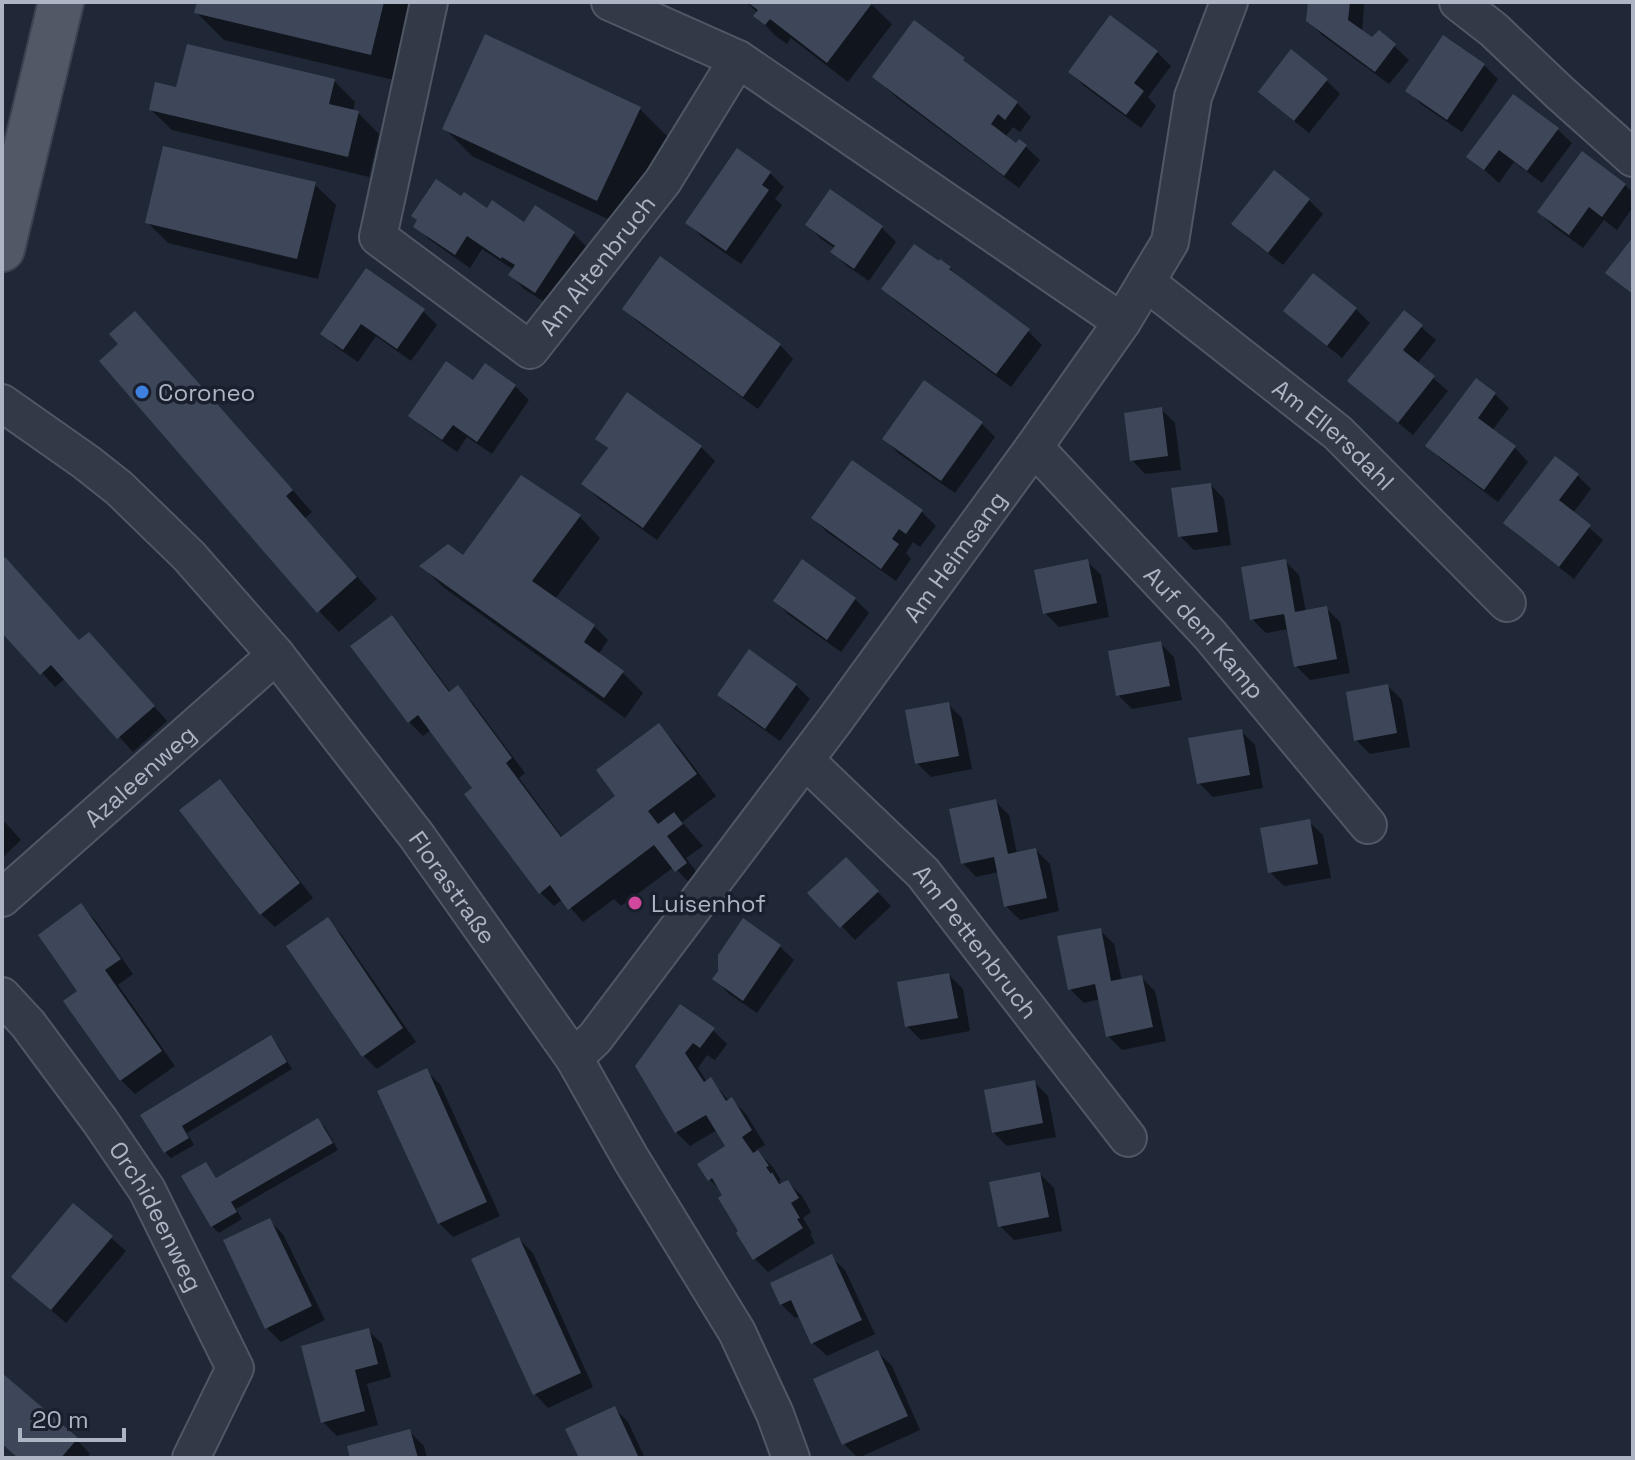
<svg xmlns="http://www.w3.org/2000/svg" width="1635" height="1460" font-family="'Space Grotesk',sans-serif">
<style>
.shadow{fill:#0007}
.building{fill:#3e4759}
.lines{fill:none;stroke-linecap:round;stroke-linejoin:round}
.minor-casing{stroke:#505765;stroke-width:40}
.major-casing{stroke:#3c4351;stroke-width:48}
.minor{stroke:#333a47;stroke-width:36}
.major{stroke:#515967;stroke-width:44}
.shop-dot{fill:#3f7fe0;stroke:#191f2c;stroke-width:3}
.hotel-dot{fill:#d1479c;stroke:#191f2c;stroke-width:3}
.labels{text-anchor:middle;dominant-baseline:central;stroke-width:7;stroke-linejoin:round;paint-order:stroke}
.street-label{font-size:24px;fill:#adb4c4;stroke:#191f2c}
.poi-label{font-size:24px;fill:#adb4c4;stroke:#191f2c;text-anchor:start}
</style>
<rect width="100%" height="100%" fill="#202837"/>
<!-- shadow -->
<path class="shadow" d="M199,2h218l-19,79 -174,-41 -28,-28z
M746,2h123l23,22 -44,58 -57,-44 -4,6 -10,-7 -21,-21 2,-3z
M1310,2h51l3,3 -2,27 10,8 7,-8 30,28 -20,24 -67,-49 -14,-15z
M1444,38l40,27 14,14 -36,53 -40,-27 -14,-14z
M1157,52l14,14 -23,31 8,9 -15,22 -57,-42 -14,-14z
M963,60l13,13 41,30 14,14 -11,15 -7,-5 -8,10 12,9 9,1 14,13 -21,28 -123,-91 -21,-20z
M1326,80l14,14 -31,39 -35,-28 -14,-13z
M334,81l21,21 -2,9 5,2 21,21 -10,43 -197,-47 -21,-20 27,-20z
M1513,96l45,34 14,13 -30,40 -28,-21 -15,21 -30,-27z
M640,109l27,27 -42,91 -153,-71 -28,-28z
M770,173l14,14 -9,12 7,6 -41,59 -39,-27 -14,-14z
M314,184l22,21 -18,74 -150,-36 -21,-21z
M1625,185l8,8v14l-16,23 -13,-10 -21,28 -30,-22 -14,-14z
M830,192l52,36 14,14 -27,39 -22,-15 -14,-14 3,-3 -15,-10 -13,-14z
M462,199l63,26 11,-17 38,26 14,14 -39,57 -25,-16 -13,-14 3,-5 -32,-21 -12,19 -40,-28 -14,-14z
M1309,200l14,14 -40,51 -35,-27 -14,-14z
M950,268l13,14 65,49 14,14 -31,42 -114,-85 -13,-14z
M366,271l57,40 14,14 -26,36 -35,-25 -18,26 -22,-15 -14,-14z
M1314,275l42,34 14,14 -28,35 -42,-34 -14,-13z
M625,309l155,36 13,14 -35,50 -120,-87z
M1405,313l31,27 -19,24 31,27 -35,44 -49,-40 -14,-14z
M156,335l156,177 -7,6 72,81 -38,33 -20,-21z
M485,366l30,20 14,14 -37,54 -25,-17 -10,15 -32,-23 -14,-13 62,-33z
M1477,381l18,13 14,14 -17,23 23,17 13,14 -30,40 -56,-42 -14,-14z
M1161,409l14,14 6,47 -36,4 -13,-14z
M981,423l14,14 -40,56 -57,-40 -13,-14z
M597,439l104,8 14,14 -58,79 -59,-42 -14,-14 25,-34z
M853,462l69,50 14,14 -16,21 -7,-5 -7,11 5,6 -15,22 -69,-49 -14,-14z
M1577,475l14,14 -18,24 30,27 -29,39 -55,-43 -14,-13z
M1211,485l13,14 7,46 -37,5 -14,-14z
M580,517l20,21 -45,61 39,27 14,14 -10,15 24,17 21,21 -18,25 -182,-131 -21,-21 48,-4z
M1087,561l14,14 8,42 -50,10 -14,-14z
M1285,561l14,14 7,37 20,-4 14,14 10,51 -40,7 -14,-14 -7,-37 -23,4 -14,-14z
M2,563l78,79 22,6 65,73 -34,31 -67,-74 -11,9 -53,-58z
M855,599l14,14 -28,39 -52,-37 -14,-14z
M391,617l14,14 46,62 7,-5 14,14 53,71 -6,5 44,60 55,-42 41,-70 20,21 37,49 -34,26 21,24 -17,12 20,27 -9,6 -23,-24 -53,39 -7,-7 -31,23 -20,-23 -9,7 -14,-14 -65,-103 -44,-59 -8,6 -14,-14 -56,-76z
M1160,643l14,14 8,43 -50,9 -14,-14z
M796,685l14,14 -30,42 -47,-33 -14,-13z
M1388,686l14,14 8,47 -40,7 -14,-14z
M948,704l14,14 10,51 -41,8 -14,-14z
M1241,731l14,14 8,43 -50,9 -14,-14z
M220,781l13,14 80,103 -38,29 -14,-13z
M996,802l13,13 8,39 19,-4 14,14 9,47 -39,9 -14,-14 -7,-34 -23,5 -13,-14z
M2,819l19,21 -19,18z
M1309,822l14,13 8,43 -47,8 -14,-14z
M846,859l45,47 -36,34 -45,-47z
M81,906l14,14 38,54 -15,11 57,81 -40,28 -14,-14 -41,-89z
M328,920l13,14 75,108 -39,27 -14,-14z
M1100,930l14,14 8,37 19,-4 14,14 11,50 -44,9 -14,-14 -8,-37 -16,4 -14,-14z
M780,947l14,13 -37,53 -29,-20 -13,-14z
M949,975l14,14 7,42 -49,9 -14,-14z
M713,1030l14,14 -12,16 -8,-5 -9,13 9,14 4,-2 18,21 3,-1 14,14 19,31 -9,5 16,16 9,14 -2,1 4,4 5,-3 14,14 9,16 -8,6 9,15 -2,1 5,9 -47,29 -14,-14 -29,-63 -15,-15 17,-33 -10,-17 -27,16 -14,-14 -39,-66z
M270,1037l7,7 15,25 -105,64 7,12 -23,13 -6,-6 -22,-36z
M426,1071l14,13 60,132 -47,21 -14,-14z
M1034,1082l14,14 8,41 -49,9 -14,-14z
M318,1121l7,6 13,23 -102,59 6,10 -23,14 -7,-7 -6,-62 11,15z
M1040,1174l14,14 8,43 -48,9 -14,-14z
M74,1205l52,46 -60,72 -38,-33z
M269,1220l14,14 42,86 -44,22 -14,-14 -42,-87z
M519,1239l14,14 60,134 -45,21 -13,-14z
M831,1257l14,13 30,64 -48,22 -14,-13 -12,-27 -6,2 -14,-14z
M368,1330l14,14 9,33 -24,7 11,41 -41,11 -14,-14z
M878,1352l14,14 28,64 -62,28 -14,-14z
M3,1376l74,64 13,14 -3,4h-68l-17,-14z
M614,1408l14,14 17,36h-64z
M410,1432l14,14 3,12h-75z"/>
<!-- building -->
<path class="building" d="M197,2h187l-13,53 -177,-42z
M747,2h126l-46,61 -57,-44 -5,6 -12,-9 5,-6z
M1308,2h42l-2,18 24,17 7,-7 17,14 -21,28 -69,-51z
M1110,15l48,36 -24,32 10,8 -18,24 -58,-43z
M914,20l51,38 -2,2 55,42 -13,18 -7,-6 -7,10 25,19 3,-4 8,6 -23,31 -132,-99z
M485,34l156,73 -44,94 -155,-72z
M1443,35l42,29 -38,56 -42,-29z
M187,44l148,35 -6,25 30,7 -11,46 -199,-47 6,-28 21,5z
M1291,49l37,30 -34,42 -36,-29z
M1513,94l46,34 -32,43 -28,-21 -15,20 -18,-13z
M163,146l153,36 -19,77 -152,-36z
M737,148l34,24 -9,13 7,5 -43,61 -41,-28z
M1582,151l44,33 -24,33 -13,-10 -20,28 -32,-23z
M1274,170l36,29 -42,54 -37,-29z
M436,179l25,17 3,-4 23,16 5,-8 32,22 11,-17 40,27 -40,61 -27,-18 7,-10 -13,-8 -1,2 -34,-23 -12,19 -42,-28 4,-7 -6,-4z
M830,189l53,37 -29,43 -24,-17 5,-6 -30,-21z
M1633,237v57l-28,-21z
M914,244l25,17 1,-2 11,8 -2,2 81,60 -34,45 -115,-85z
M660,256l121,88 -38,53 -121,-88z
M366,268l59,41 -28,40 -36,-25 -18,26 -23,-16z
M1313,273l44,35 -30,38 -44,-35z
M1404,310l19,15 -20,25 32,26 -37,47 -51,-42z
M135,311l158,179 -7,6 71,81 -40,36 -218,-252 19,-17 -9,-10z
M446,361l27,19 12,-17 31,22 -39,57 -24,-17 -11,15 -34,-24z
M1476,378l20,15 -18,25 38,28 -32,44 -59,-44z
M924,380l59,42 -42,59 -59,-42z
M627,392l75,54 -59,82 -62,-44 27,-36 -13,-9z
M1162,407l6,49 -38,5 -6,-48z
M1555,456l24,18 -20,26 32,25 -32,42 -56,-44z
M852,460l71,50 -17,24 -7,-5 -7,10 7,5 -18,25 -70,-51z
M521,475l60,40 -49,66 63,44 -11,17 40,29 -20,27 -185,-132 29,-22 15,11z
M1211,483l7,49 -40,5 -7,-49z
M5,557l74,83 10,-8 66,74 -38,33 -66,-74 -11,10 -38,-42v-73z
M802,559l54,39 -29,42 -54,-39z
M1088,559l9,44 -54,11 -9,-44z
M1286,559l9,53 32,-6 10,53 -43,8 -10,-53 -34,6 -9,-53z
M392,615l57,77 9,-7 54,73 -6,5 55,74 54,-41 -19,-26 63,-47 38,51 -49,37 10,13 16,-12 9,12 -16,12 20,27 -12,9 -21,-27 -86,65 -18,-25 -11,9 -75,-100 8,-6 -54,-73 -10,8 -58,-77z
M1161,641l9,45 -54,10 -8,-45z
M749,649l48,35 -32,45 -48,-34z
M1388,684l9,49 -43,8 -8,-49z
M949,702l10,54 -44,8 -10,-54z
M1242,729l8,46 -53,9 -9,-46z
M220,779l80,104 -40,32 -81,-105z
M996,799l12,55 28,-6 11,50 -43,9 -10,-50 -33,7 -12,-55z
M1310,819l8,45 -50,9 -8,-45z
M846,857l33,34 -39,37 -33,-35z
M81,903l40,56 -16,11 57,81 -42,30 -57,-80 14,-10 -39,-56z
M328,917l75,111 -41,29 -76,-111z
M743,918l38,27 -38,56 -31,-22 6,-8v-16z
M1101,928l10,53 31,-6 11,52 -47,10 -11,-53 -27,6 -11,-54z
M949,973l9,45 -53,9 -8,-45z
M680,1004l35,24 -15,20 -7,-5 -8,10 19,29 7,-5 15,24 6,-4 20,33 -10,7 11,16 5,-3 11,16 -3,1 5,7 1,-2 7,12 9,-4 11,18 -8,5 9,15 -3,1 6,9 -50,32 -17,-27 2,-2 -20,-33 4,-3 -10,-17 -4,3 -11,-17 28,-18 -19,-31 -31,18 -40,-67z
M271,1035l16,27 -105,64 7,12 -25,15 -24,-38z
M427,1068l60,134 -49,22 -61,-133z
M1035,1080l8,43 -51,10 -8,-43z
M318,1118l15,25 -102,59 6,10 -26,15 -30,-51 25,-14 10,16z
M1040,1172l9,45 -51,10 -9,-45z
M73,1203l40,33 -62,74 -40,-33z
M270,1218l42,88 -47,23 -42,-89z
M519,1237l62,136 -48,22 -62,-136z
M832,1254l30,66 -51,24 -20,-44 -11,5 -10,-22z
M369,1328l9,36 -23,6 10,41 -44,12 -20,-77z
M878,1350l30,66 -66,29 -29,-66z
M2,1373l76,65 -17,20h-43l-16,-14z
M615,1406l24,52h-60l-14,-29z
M410,1429l8,29h-68l-3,-12z"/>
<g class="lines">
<!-- minor casing -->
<g class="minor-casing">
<g id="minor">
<path id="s1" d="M429,2l-51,235 152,113 133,-169 75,-122 -128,-57"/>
<path d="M1458,2l36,28 65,62 74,66"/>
<path d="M738,59l384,263"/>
<path id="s2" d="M1146,282l192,151 169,170"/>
<path id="s3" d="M2,403l84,59 33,26 70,68 87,99 140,180 158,223 57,101 106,173 38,82 16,44"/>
<path id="s4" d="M1034,447l176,188 158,190"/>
<path id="s5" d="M805,760l118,113 205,265"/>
<path id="s6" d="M2,898l274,-243"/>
<path id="s7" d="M2,996l26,28 72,97 47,69 88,178 -44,90"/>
<path id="s8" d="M574,1058l21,-20 240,-318 199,-273 88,-125 48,-80 23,-145 36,-95"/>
</g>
</g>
<!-- major casing -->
<g class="major-casing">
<path id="major" d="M2,249l59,-247"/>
</g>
<!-- minor -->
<use href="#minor" class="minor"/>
<!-- major -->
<use href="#major" class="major"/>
</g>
<!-- markers -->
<circle class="shop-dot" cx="142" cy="392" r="8"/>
<circle class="hotel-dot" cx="635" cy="903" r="8"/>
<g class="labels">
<!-- street labels -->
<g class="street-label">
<text stroke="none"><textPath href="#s1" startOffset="538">Am Altenbruch</textPath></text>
<text stroke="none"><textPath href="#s2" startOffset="242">Am Ellersdahl</textPath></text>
<text stroke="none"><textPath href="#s8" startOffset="630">Am Heimsang</textPath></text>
<text stroke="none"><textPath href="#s4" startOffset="252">Auf dem Kamp</textPath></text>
<text stroke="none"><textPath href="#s6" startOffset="184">Azaleenweg</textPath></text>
<text stroke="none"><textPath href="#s3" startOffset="666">Florastraße</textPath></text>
<text stroke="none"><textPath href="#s5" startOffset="250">Am Pettenbruch</textPath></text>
<text stroke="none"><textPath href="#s7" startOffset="270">Orchideenweg</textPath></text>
</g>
<!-- poi labels -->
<g class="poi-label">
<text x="158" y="392">Coroneo</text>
<text x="651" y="903">Luisenhof</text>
</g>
</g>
<!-- border -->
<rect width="1635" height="1460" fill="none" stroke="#adb4c4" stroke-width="8"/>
<!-- scale -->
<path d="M20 1428v12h104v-12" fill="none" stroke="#adb4c4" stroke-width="4"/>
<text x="32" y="1428" font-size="24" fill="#adb4c4" stroke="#191f2c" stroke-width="6" paint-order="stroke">20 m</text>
</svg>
